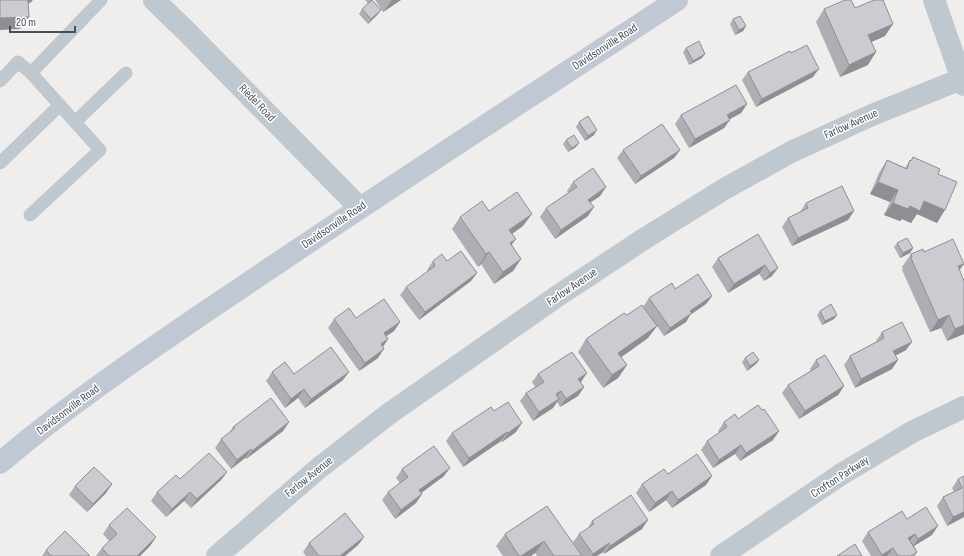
<svg xmlns="http://www.w3.org/2000/svg" width="964" height="556" font-family="'Sofia Sans Condensed',sans-serif">
<style>
.lines{fill:none;stroke-linecap:round;stroke-linejoin:round}
.service{stroke:#bfc7cf;stroke-width:13}
.minor{stroke:#bfc7cf;stroke-width:22}
.tertiary{stroke:#bfc7cf;stroke-width:22}
.secondary{stroke:#bfc8d3;stroke-width:22}
.wall{fill:#aeafb5}
.shaded-wall{fill:#8d8f93}
.building{fill:#caccd2;stroke:#8d8f93}
.labels{text-anchor:middle;dominant-baseline:central;stroke-width:3;stroke-linejoin:round;paint-order:stroke}
.street-label{font-size:12px;fill:#475059;stroke:#fff}
</style>
<rect width="100%" height="100%" fill="#f0eeed"/>
<g class="lines">
<!-- service -->
<path class="service" d="M0,81l18,-19 13,11
M75,122l51,-49
M0,163l60,-58
M30,215l70,-65 -69,-77 70,-73"/>
<!-- minor -->
<path class="minor" d="M934,0l30,85
M217,556l102,-88 71,-55 169,-118 88,-58 79,-49 65,-36 81,-37 92,-37"/>
<!-- tertiary -->
<path class="tertiary" d="M154,0l32,31 174,177
M721,556l119,-81 72,-43 52,-25"/>
<!-- secondary -->
<path class="secondary" d="M0,463c81,-69 170,-127 257,-186 139,-94 280,-185 420,-277"/>
</g>
<!-- wall -->
<path class="wall" d="M365,0h7l9,10 -3,4 -10,10 -9,-10 3,-5 8,-8 -2,2z
M375,0h26l-18,12z
M855,8l30,28 -14,6 -3,23 -28,12 -24,-55 8,-13z
M733,19l13,7 -3,5 -8,4 -5,-11z
M686,48l16,10 -13,7 -6,-13z
M791,53l22,24 -57,30 -14,-27 6,-8z
M747,104l-6,9 -11,6 -6,9 -35,20 -14,-24 6,-9z
M579,122l15,13 -9,6 -9,-14z
M566,140l10,7 -8,5 -5,-8z
M623,150h57l-6,8 -39,26 -18,-26z
M913,157l25,17 -1,49 -20,-9 -6,9 -9,-4 -2,2 -16,-6 6,-13 -20,-8 9,-21 8,-13 18,8 5,-8 1,1z
M573,182l33,5 -6,9 -10,7 -2,13 -33,23 -15,-22 6,-9 22,-15 -1,-2z
M806,203l48,8 -6,9 -56,26 -10,-19 6,-9 12,-6z
M489,211l34,15 -11,8v11l9,14 -8,12 -19,13 -13,-20 -3,3 -26,-38 8,-12z
M758,234l14,42 -8,5 -5,-7 -31,19 -16,-26 6,-9z
M897,243l16,5 -3,5 -10,5 -6,-11z
M924,252l40,12 -5,6 5,64 -17,7 -6,-13 -11,4 -28,-62 1,-1 -1,-2 9,-13z
M433,261h14l30,12 -6,8 -52,39 -19,-25 6,-8 22,-15 -1,-2z
M675,289l37,7 -6,8 -16,11 -4,7 -22,14 -7,-10 -9,12 -27,19 6,8 -9,13 -15,10 -25,-36 8,-13 41,-24 29,10 -13,-18 6,-9z
M820,311l17,4 -3,4 -12,6 -5,-10z
M356,318l44,4 -6,9 -8,5 2,3 -5,8 -5,11 -19,13 -31,-43 6,-9z
M882,332l24,18 -11,6 3,4 -6,9 -37,19 -11,-23 6,-9 26,-14v-1z
M745,358l14,2 -3,4 -9,7 -5,-9z
M816,360l28,26 -6,9 -39,24 -17,-26 6,-8 23,-14 -1,-2z
M272,372l22,2 49,6 -38,28 -7,-10 -13,10 -19,-27z
M538,374l42,8 4,5 -6,9 -18,11 -3,-5 -4,6 -20,13 -13,-20 6,-8 9,-6 -3,-5z
M762,410l17,21 -6,9 -33,21 -5,-7 -22,14 -12,-18 6,-9 12,-8 -1,-2 6,-9 14,-3z
M494,411l22,21 -14,10 -1,-1 -38,26 -17,-26 6,-8z
M289,422l-6,9 -37,28 -1,-1 -14,11 -16,-21 6,-9 8,-6 4,-6z
M402,469l42,7 -23,17 1,1 -6,9 -21,16 -13,-19 6,-8 12,-9 -4,-5z
M227,472l-6,8 -30,28 -7,-7 -18,16 -15,-16 6,-9 23,-13z
M712,476l-6,9 -34,23 -6,-8 -17,12 -13,-19 6,-9z
M964,476v41l-17,9 -10,-20 6,-9 11,-5 -2,-4 6,-9z
M112,484l-6,9 -19,19 -18,-17 6,-9z
M547,506l35,50h-45l-2,-3 -4,3h-28l-7,-10 9,-12z
M907,519l25,16 -18,11 3,6 -2,4h-44l-9,-15 6,-9z
M592,521l50,8 -38,25 -1,-2 -6,4h-15l-9,-14 6,-8 9,-6z
M109,525l47,12 -6,9 -10,10h-44l6,-8 7,-7 -6,-7z
M364,537l-6,8 -13,11h-39l-3,-4 6,-9z
M46,550l44,6h-48z"/>
<!-- shaded-wall -->
<path class="shaded-wall" d="M22,0h11l-3,3 -11,1z
M392,0h9l-18,12z
M381,10l-3,4 -10,10 3,-5z
M29,17l-9,12 -20,1v-12z
M893,24l-8,12 -25,11 8,-12z
M746,26l-3,5 -8,4 4,-5z
M876,52l-8,13 -28,12 9,-12z
M705,54l-3,4 -13,7 4,-4z
M819,69l-6,8 -57,30 6,-8z
M747,104l-6,9 -20,11 6,-9z
M730,120l-6,8 -35,20 6,-9z
M597,130l-3,5 -9,6 3,-5z
M579,143l-3,4 -8,5 4,-4z
M680,150l-6,8 -39,26 6,-8z
M878,182l20,8 -8,12 -20,-8z
M606,187l-6,9 -18,12 6,-8z
M924,201l21,9 -8,13 -20,-9 -6,9 -9,-4 -2,2 -16,-6 9,-12 17,3z
M594,207l-6,9 -33,23 6,-9z
M854,211l-6,9 -56,26 6,-8z
M532,214l-9,12 -23,16 9,-12z
M516,239l-9,12 3,-8z
M913,248l-3,5 -10,5 3,-5z
M489,252l-8,12 -3,3 8,-13z
M521,259l-8,12 -19,13 9,-12z
M964,264l-9,12 3,-10z
M765,265l-6,9 -31,19 6,-9z
M778,268l-6,8 -8,5 6,-8z
M477,273l-6,8 -52,39 6,-8z
M712,296l-6,8 -16,11 -4,7 -22,14 6,-8 20,-17z
M837,315l-3,4 -12,6 3,-4z
M949,315l-8,13 -11,4 8,-12z
M400,322l-6,9 -16,11 6,-9z
M964,325v9l-17,7 8,-12z
M657,326l-9,12 -39,28 9,-13z
M388,339l-6,9 -1,-4z
M912,342l-6,8 -19,10 6,-9z
M384,349l-6,9 -19,13 6,-8z
M759,360l-3,4 -9,7 3,-5z
M898,360l-6,9 -37,19 6,-9z
M627,365l-9,13 -15,10 9,-13z
M349,372l-6,8 -38,28 6,-9z
M587,373l-6,9 -9,5 6,-8z
M844,386l-6,9 -39,24 6,-8z
M584,387l-6,9 -18,11 6,-8z
M304,389l-6,9 -13,10 6,-9z
M561,391l-6,8 1,-5z
M559,399l-6,9 -20,13 6,-9z
M289,422l-6,9 -37,28 6,-8z
M522,423l-6,9 -14,10 6,-9z
M779,431l-6,9 -33,21 6,-8z
M507,432l-6,9 -38,26 6,-9z
M741,445l-6,9 -22,14 6,-8z
M251,449l-6,9 -14,11 6,-9z
M450,468l-6,8 -31,23 6,-9z
M227,472l-6,8 -30,28 6,-9z
M712,476l-6,9 -34,23 6,-8z
M112,484l-6,9 -19,19 6,-8z
M672,491l-6,9 -17,12 6,-9z
M190,492l-6,9 -18,16 6,-8z
M422,494l-6,9 -21,16 6,-9z
M964,512v5l-17,9 6,-9z
M648,520l-6,9 -38,25 6,-8z
M938,526l-6,9 -20,12 6,-8z
M915,534l-6,8 -1,-4z
M156,537l-6,9 -10,10h-3z
M364,537l-6,8 -13,11h-5z
M544,541l-9,12 -4,3h-10z
M609,543l-6,9 -6,4h-5l1,-2z
M893,548l-6,8h-6l1,-1z"/>
<!-- building -->
<path class="building" d="M0,0h28l1,17 -29,1z
M372,0l9,10 -10,9 -9,-10z
M845,0h6l4,8 19,-8h9l10,24 -25,11 8,17 -27,13 -25,-56z
M740,16l6,10 -7,4 -6,-11z
M699,41l6,13 -12,7 -7,-13z
M807,45l12,24 -57,30 -14,-27 42,-21 1,2z
M736,85l11,19 -20,11 3,5 -35,19 -14,-24z
M588,116l9,14 -9,6 -9,-14z
M662,124l18,26 -39,26 -18,-26z
M574,135l5,8 -7,5 -6,-8z
M913,157l27,12 -2,5 19,8 -12,28 -21,-9 -4,10 -10,-5 -2,3 -15,-6 5,-13 -20,-8 9,-22 20,9 3,-9 1,1z
M593,168l13,19 -18,13 6,7 -33,23 -15,-22 31,-21 -4,-5z
M842,186l12,25 -56,27 -10,-20 20,-10 -2,-5z
M517,192l15,22 -23,16 7,9 -6,4 11,16 -18,13 -14,-20 -3,2 -26,-37 22,-16 7,10z
M758,234l20,34 -8,5 -5,-8 -31,19 -16,-26z
M907,238l6,10 -10,5 -6,-10z
M953,239l11,25 -6,2 6,15v44l-9,4 -6,-14 -11,5 -27,-62 1,-1 -1,-3 12,-5 1,3z
M461,251l16,22 -52,39 -19,-25 29,-21 -2,-5 9,-7 5,7z
M698,274l14,22 -22,15 2,2 -22,15 -21,-30 23,-15 3,6z
M384,299l16,23 -16,11 4,6 -7,5 3,5 -19,14 -31,-44 15,-11 7,10z
M831,304l6,11 -12,6 -5,-10z
M642,305l15,21 -39,27 9,12 -15,10 -26,-36 38,-26 3,2z
M902,322l10,20 -19,9 5,9 -37,19 -11,-23 34,-18 -2,-6z
M331,347l18,25 -38,27 -7,-10 -13,10 -19,-27 13,-10 9,12z
M572,352l15,21 -9,6 6,8 -18,12 -5,-8 -5,3 3,5 -20,13 -13,-19 18,-11 -6,-8z
M753,352l6,8 -9,6 -5,-8z
M825,355l19,31 -39,25 -17,-26 31,-19 -3,-6z
M271,398l18,24 -37,29 -1,-2 -14,11 -16,-21 14,-11 -2,-1z
M508,402l14,21 -14,10 -1,-1 -38,26 -17,-25 39,-26 3,4z
M758,405l4,5 2,-1 15,22 -33,22 -5,-8 -22,15 -12,-19 20,-14 -3,-5 11,-8 3,5z
M434,446l16,22 -31,22 3,4 -21,16 -13,-18 20,-15 -6,-8z
M209,453l18,19 -30,27 -7,-7 -18,17 -15,-17 19,-17 4,4z
M697,454l15,22 -34,24 -6,-9 -17,12 -13,-19 22,-15 4,5z
M94,467l18,17 -19,20 -18,-18z
M964,476v36l-11,5 -10,-20 19,-9 -4,-9z
M631,495l17,25 -38,26 -1,-3 -16,11 -14,-20 15,-10 -2,-3z
M547,506l35,50h-28l-10,-15 -23,15h-2l-14,-22z
M926,507l12,19 -20,13 -3,-5 -7,4 9,14 -6,4h-13l-5,-8 -11,7 -14,-23 34,-21 5,8z
M127,508l29,29 -19,19h-28l-7,-8 15,-14 -8,-9z
M345,513l19,24 -24,19h-21l-10,-13z
M65,531l25,25h-39l-5,-6z
M855,544l7,12h-25z"/>
<g class="labels">
<!-- street labels -->
<g class="street-label">
<text transform="translate(605 47) rotate(-33)">Davidsonville Road</text>
<text transform="translate(257 103) rotate(46)">Riedel Road</text>
<text transform="translate(851 124) rotate(-24)">Farlow Avenue</text>
<text transform="translate(334 225) rotate(-34)">Davidsonville Road</text>
<text transform="translate(572 287) rotate(-34)">Farlow Avenue</text>
<text transform="translate(68 410) rotate(-37)">Davidsonville Road</text>
<text transform="translate(309 477) rotate(-39)">Farlow Avenue</text>
<text transform="translate(840 477) rotate(-33)">Crofton Parkway</text>
</g>
</g>
<!-- scale -->
<path d="M10 26v6h65v-6" fill="none" stroke="#475059" stroke-width="2"/>
<text x="16" y="26" font-size="12" fill="#475059" stroke="#ffffff" stroke-width="3" paint-order="stroke">20 m</text>
</svg>
